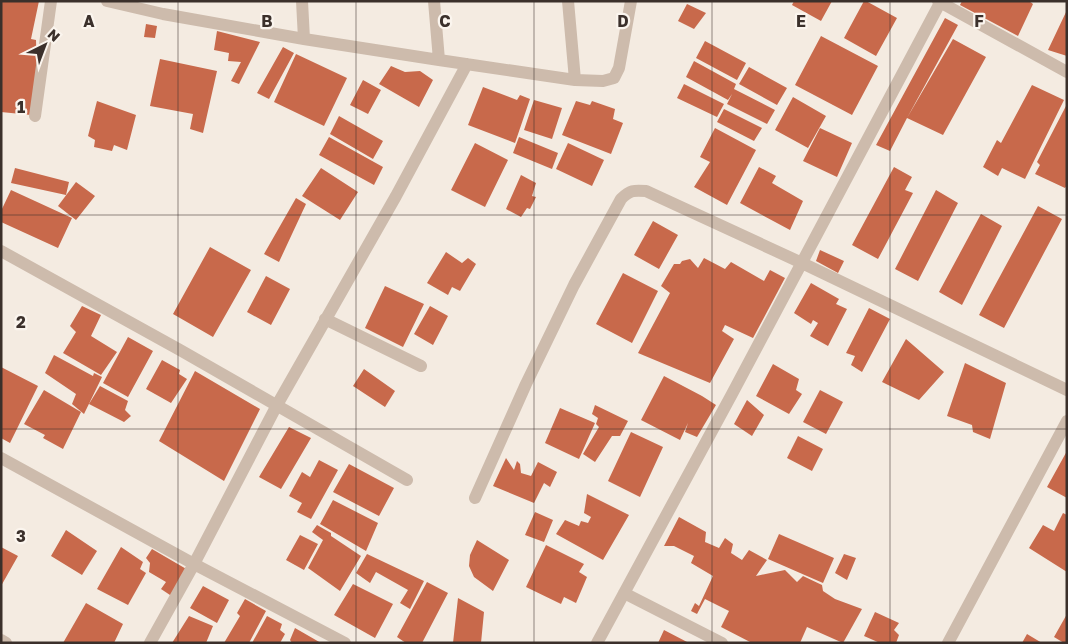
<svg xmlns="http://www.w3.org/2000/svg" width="1068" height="644" font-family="'Golos Text',sans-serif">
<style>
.building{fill:#c8694b}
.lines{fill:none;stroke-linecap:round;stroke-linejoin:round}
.street{stroke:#cdbbac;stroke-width:12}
.grid{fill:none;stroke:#3b302b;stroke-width:1;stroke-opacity:0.55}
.grid-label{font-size:16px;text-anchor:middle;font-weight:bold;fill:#3b302b;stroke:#fbf5ee;stroke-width:4.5;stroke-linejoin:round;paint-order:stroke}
</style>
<rect width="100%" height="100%" fill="#f4ebe1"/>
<!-- building -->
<path class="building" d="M1,1h38l-8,38 5,1 1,36 -6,39 -30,-3v-79l14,3 -14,-3z
M794,1h38l-11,20 -29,-16z
M864,1h2l31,17 -21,38 -32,-18z
M962,1h67l4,3 -15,32 -58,-31z
M687,4l19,9 -12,16 -16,-8z
M1067,10v46l-19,-6z
M945,18l13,7 -51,93 -17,33 -14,-6z
M146,24l11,2 -2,12 -11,-1z
M217,31l43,11 -21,42 -8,-3 10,-19 -13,-1 1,-8 -15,-3z
M821,36l57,30 -26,49 -57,-30z
M953,39l33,18 -43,78 -36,-17z
M705,41l41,22 -9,17 -41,-22z
M283,47l11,6 -25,46 -12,-6z
M296,54l51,24 -23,48 -50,-24z
M160,59l57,12 -14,62 -13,-4 3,-15 -43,-8z
M694,61l42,23 -2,5 41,21 -8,14 -40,-20 5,-10 -4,6 -42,-23z
M391,66l14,6 15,-1 13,9 -14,27 -40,-23z
M749,67l38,21 -10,17 -38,-21z
M363,80l18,10 -13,24 -18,-9z
M684,84l40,20 -7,13 -40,-19z
M1032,85l32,15 -39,79 -23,-11 -4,8 -15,-9 14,-27 4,3z
M483,87l34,13 3,-5 10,4 -15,44 -47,-18z
M793,97l33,19 -18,32 -33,-18z
M534,100l28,8 -10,31 -28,-9z
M97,101l39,14 -9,35 -13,-5 -2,6 -18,-4 1,-7 -7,-4z
M576,101l14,4 2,-4 23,8 -2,10 10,4 -12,31 -49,-19z
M1067,104v81l-2,3 -30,-14 5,-9 -3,-3z
M724,109l38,19 -8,13 -37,-19z
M339,116l44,25 -10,18 -43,-25z
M715,128l41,22 -29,55 -33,-18 16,-25 -10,-5z
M820,128l32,15 -15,34 -34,-16z
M329,137l54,30 -9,18 -55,-30z
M519,137l39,16 -6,16 -39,-16z
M475,143l33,17 -23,47 -34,-17z
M568,143l36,17 -12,26 -36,-17z
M759,167l17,9 -4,7 31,18 -13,29 -50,-27z
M894,167l18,10 -7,13 8,3 -35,66 -26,-14z
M15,168l54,14 -3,13 -55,-12z
M321,168l37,24 -18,28 -38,-24z
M521,175l15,8 -4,13 4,1 -6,12 -3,-1 -6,9 -15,-8z
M76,182l19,14 -19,24 -18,-14z
M11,190l61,28 -14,30 -57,-26v-11z
M936,190l22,13 -40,78 -23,-12z
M296,198l10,6 -27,58 -15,-8z
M1038,206l24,13 -58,109 -25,-13z
M981,214l21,12 -40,79 -23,-13z
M653,221l25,14 -19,34 -25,-14z
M210,247l41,23 -38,67 -40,-23z
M820,250l24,11 -6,12 -22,-12z
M446,252l16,11 6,-5 8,6 -16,27 -8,-4 -4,8 -21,-12z
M704,258l21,11 6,-7 33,19 6,-11 15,8 -32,60 -28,-13 -3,6 12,8 -24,44 -72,-30 32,-60 -9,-7 13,-22h6l2,-3 8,-2 8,9z
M623,273l35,18 -26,52 -36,-19z
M266,276l24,13 -19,36 -24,-13z
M811,283l28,16 -3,5 11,5 -19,37 -18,-10 8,-13 -5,-3 -2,4 -17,-11z
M385,286l39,18 -21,43 -38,-19z
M82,306l19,9 -10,21 26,16 -16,23 -38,-22 13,-21 -6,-6z
M430,306l18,10 -15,29 -19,-11z
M869,308l21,11 -28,53 -11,-7 4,-9 -9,-3z
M128,337l25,14 -25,46 -25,-14z
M906,339l38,33 -25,28 -37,-18z
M54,355l39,21 1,-3 8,4 -18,37 -12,-10 4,-10 -31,-21z
M162,360l18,10 -1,4 8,5 -16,24 -25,-14z
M965,363l41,20 -16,56 -17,-7 -1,-7 -25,-9z
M773,364l26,15 -3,11 6,4 -13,20 -33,-18z
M1,367l37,19 -28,57 -9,-5z
M364,369l31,22 -10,16 -32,-21z
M195,371l65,38 -36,72 -65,-40z
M664,376l38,20 14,9 -19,32 -12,-5 3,-9 -8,17 -39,-20z
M100,386l28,15 -3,9 6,6 -7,6 -35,-18z
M44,390l37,22 -18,37 -20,-11 2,-3 -21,-11z
M820,390l23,12 -17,32 -23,-12z
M747,400l17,15 -12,21 -18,-12z
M595,405l33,16 -8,15h-8l-17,26 -12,-8 16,-27 -3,-3 2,-6 -6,-4z
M560,408l35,15 -16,36 -34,-16z
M289,427l22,11 -30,51 -22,-12z
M631,432l32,15 -23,50 -32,-16z
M798,436l25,13 -11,22 -25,-13z
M1067,451v47l-20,-11z
M506,458l8,12 3,-9 3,3 1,9 10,3 7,-14 19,10 -7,15 -6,-4 -10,20 -41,-17z
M319,460l19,10 -27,49 -14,-7 5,-9 -13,-7 13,-24 8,5z
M349,464l45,24 -15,28 -46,-24z
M587,494l42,21 -26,45 -47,-26 9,-14 14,6 2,-5 7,2 3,-6 -7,-4z
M333,500l45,23 -12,28 -46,-27z
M535,512l18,8 -9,22 -19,-7z
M1063,513l4,2v57l-38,-24 14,-23 11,6z
M679,517l27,15 -1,10 14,6 6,-10 8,6 -2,9 11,7 7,-10 18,10 -11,16 29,-6 12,12 6,-6 19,9 1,6 12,8 27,10 -19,34 -36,-16 -7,16h-48l-31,-16 8,-16 -24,-12 -8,15 -6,-3 4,-8 4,3 14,-30 -22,-13 3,-7 -20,-10h-10z
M317,525l14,8v3l30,20 -21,35 -32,-23 15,-28 -11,-8z
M66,530l31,21 -15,24 -31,-19z
M779,534l55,24 -11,25 -55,-24z
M300,535l18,9 -14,26 -18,-10z
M477,540l32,20 -16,31 -19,-14 -5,-11 1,-11z
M546,545l38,19 -5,8 8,5 -11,26 -12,-6 -3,7 -35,-17z
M1,547l17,9 -17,30z
M121,547l22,15 -3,7 6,4 -18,32 -31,-16z
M152,549l36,21 -15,27 -12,-8 5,-7 -17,-10 1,-9 -4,-5z
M367,554l57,27 -14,28 -10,-6 8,-13 -32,-18 -6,11 -14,-10z
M844,554l12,4 -9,22 -12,-7z
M427,582l21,11 -26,50h-16l-9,-6z
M353,584l40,20 -18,34 -41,-23z
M203,586l26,14 -12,23 -27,-15z
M458,598l26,14 -3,31h-28z
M245,599l21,12 -17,32h-25l16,-27 -3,-3z
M86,603l37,21 -9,19h-51z
M875,612l24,11 -5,7 5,5 -3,8h-16l-16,-7z
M1067,614v29h-3l-10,-6z
M189,616l24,10 -7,17h-34z
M267,616l15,8 -2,6 5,4 -5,9h-28z
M295,628l26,15h-29l-2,-3z
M664,630l25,13h-31z
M1027,634l15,9h-20z"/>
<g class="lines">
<!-- street -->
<path class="street" d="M107,1l56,13 141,25 135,21 136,20 28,1 11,-3 5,-10 12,-67
M302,1l2,38
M434,1l5,59
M568,1l7,79
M938,1l129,71
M35,116l16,-115
M1,251l179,99 227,130
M325,319l96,47
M1,458l193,106 151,79
M475,498l51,-114 48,-99 47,-86c9,-9 13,-9 25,-8l156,72 265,127
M624,593l98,50
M1,640l5,3
M150,643l44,-79 83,-159 119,-209 71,-132
M597,643l135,-249 209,-393
M948,643l119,-222"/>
</g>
<!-- grid -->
<path class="grid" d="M178,1v642M356,1v642M534,1v642M712,1v642M890,1v642M1,215h1066M1,429h1066"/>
<g class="grid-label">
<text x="89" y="27">A</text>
<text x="267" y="27">B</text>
<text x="445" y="27">C</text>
<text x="623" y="27">D</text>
<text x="801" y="27">E</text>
<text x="979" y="27">F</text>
<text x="21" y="113">1</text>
<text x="21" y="328">2</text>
<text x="21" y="542">3</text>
</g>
<!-- border -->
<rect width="1068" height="644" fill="none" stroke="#3b302b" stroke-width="5"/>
<!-- north arrow -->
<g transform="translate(45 45) rotate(42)" stroke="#fbf5ee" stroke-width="4" paint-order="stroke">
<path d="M0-4L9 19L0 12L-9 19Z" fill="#3b302b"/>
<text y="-8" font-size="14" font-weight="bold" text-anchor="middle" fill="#3b302b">N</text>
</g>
</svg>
